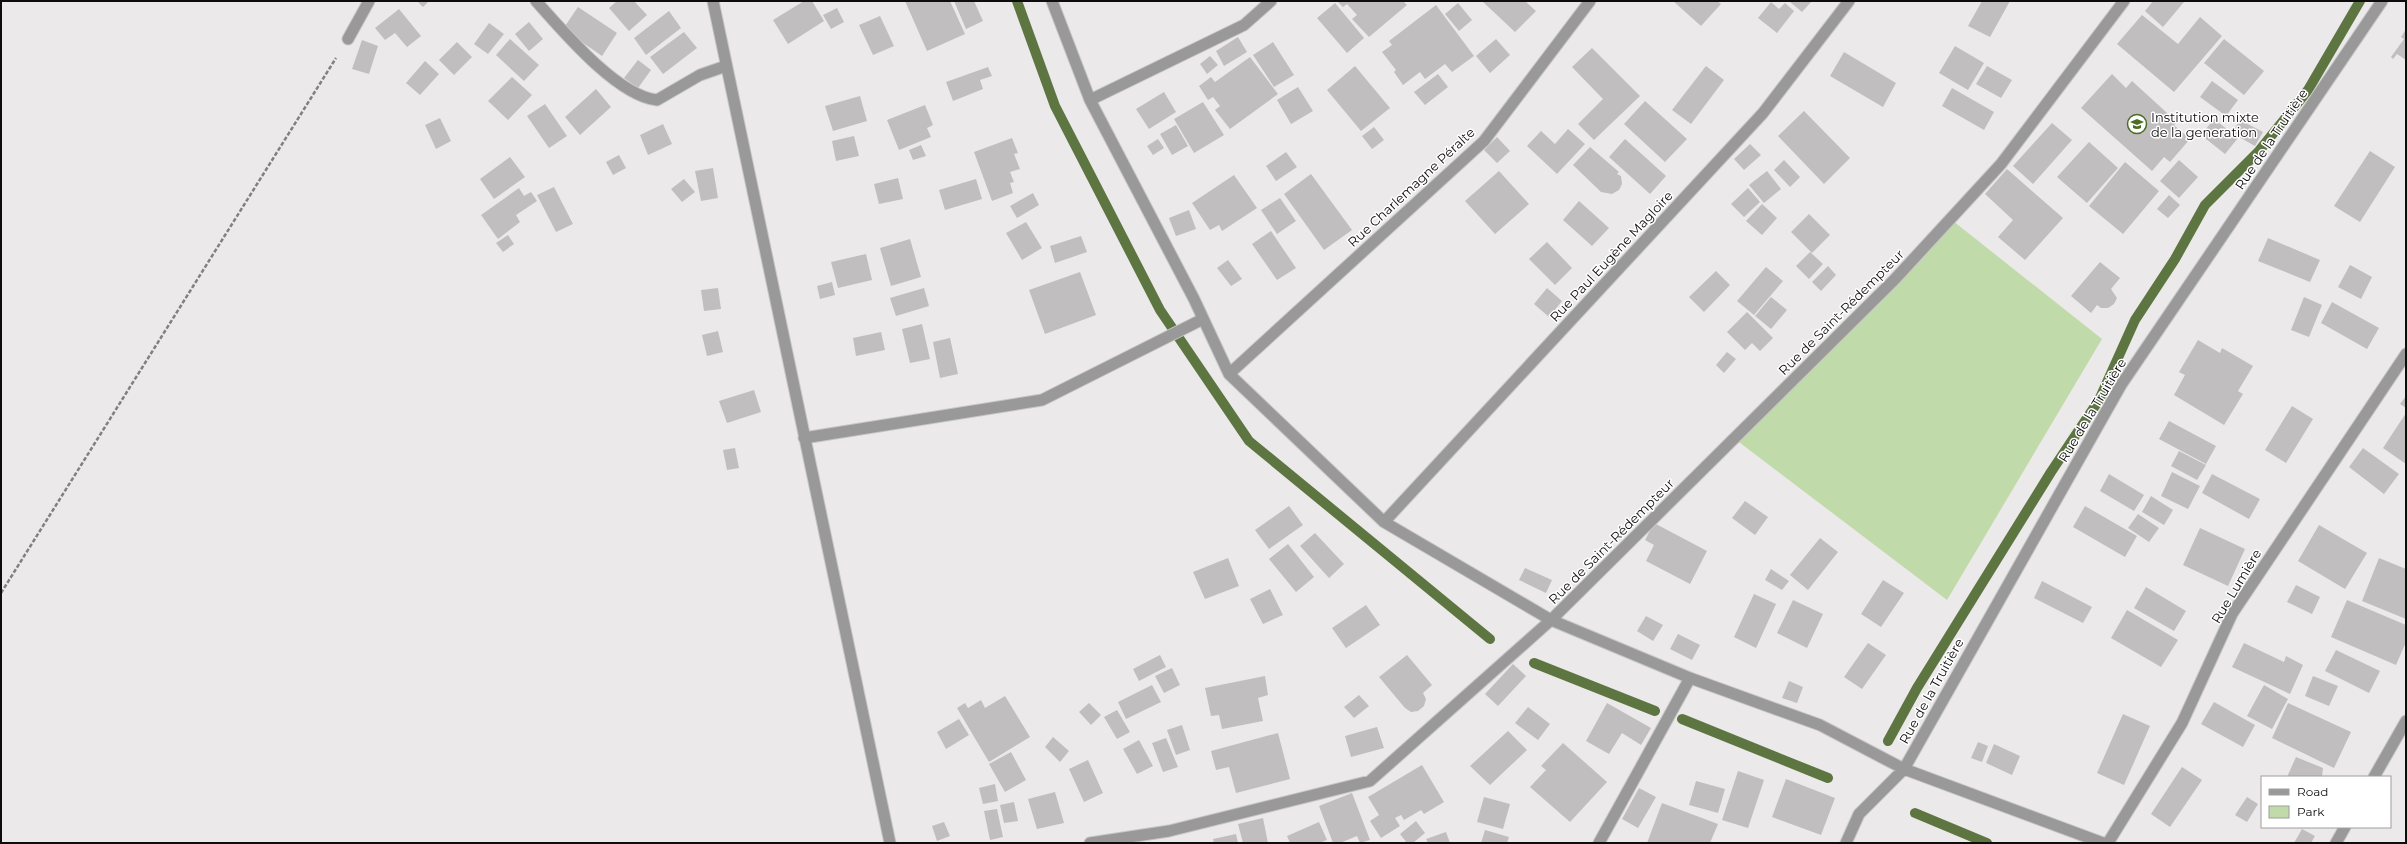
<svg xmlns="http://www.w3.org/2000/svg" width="2407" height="844" font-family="Montserrat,sans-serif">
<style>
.green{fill:#c0daa9}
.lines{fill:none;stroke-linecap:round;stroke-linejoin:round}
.stream{stroke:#5d7641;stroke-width:10}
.building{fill:#c1bebf}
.minor-casing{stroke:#c8c6c7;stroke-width:13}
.path{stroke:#827f80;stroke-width:2.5;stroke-dasharray:4 2;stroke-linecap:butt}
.minor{stroke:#9a9999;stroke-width:11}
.labels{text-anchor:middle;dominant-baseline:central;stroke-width:3;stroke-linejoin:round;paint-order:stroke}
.poi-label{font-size:13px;fill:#0e0c0d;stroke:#fff;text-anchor:start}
.street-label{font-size:13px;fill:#0e0c0d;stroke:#fff}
</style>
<rect width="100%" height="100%" fill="#ece9ea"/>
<!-- green -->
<path class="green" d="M1953,221l149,118 -155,261 -212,-161z"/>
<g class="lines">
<!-- stream -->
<path class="stream" d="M1017,1l38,105 105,204 89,131 241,198
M1534,663l121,48
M1682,719l146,59
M1888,741l29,-53 134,-216 48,-72 36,-80 40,-61 30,-54 54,-54 49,-61 52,-89
M1915,813l72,30"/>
</g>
<!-- building -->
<path class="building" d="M417,1h12l-6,6z
M617,1h17l13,14 -18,16 -20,-23z
M804,1h8l12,20 -36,23 -15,-24z
M905,1h45l15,33 -38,17z
M954,1h20l9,20 -17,8z
M1337,1h66l4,4 -38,32 -17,-18 5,-4 -10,-11 -4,3z
M1482,1h43l11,10 -21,21z
M1673,1h44l4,3 -20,22z
M1789,1h23l-10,11z
M1982,1h28l-20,36 -22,-11z
M2153,1h30l1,1 -21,25 -18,-16z
M1771,2l8,7 6,-6 9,8 -17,22 -19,-15z
M1335,3l29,35 -17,15 -30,-35z
M1458,3l14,17 -13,11 -14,-17z
M1436,5l38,51 -22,16 -7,-8 -20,15 -5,-7 -17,13 -9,-13 2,-2 -14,-18 10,-7 -3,-4z
M578,7l39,26 -15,23 -39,-27z
M837,8l7,14 -13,7 -8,-14z
M399,9l22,27 -14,11 -12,-14 -10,7 -10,-12z
M669,11l12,17 -35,27 -12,-17z
M2142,15l36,29 22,-27 22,19 -48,56 -57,-48z
M880,16l14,30 -21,9 -14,-30z
M529,22l14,17 -14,12 -14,-17z
M489,23l15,11 -16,20 -14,-10z
M2406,29v31l-9,-6 -4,5 -2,-2 13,-18 -3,-2z
M684,32l13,16 -34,26 -13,-17z
M1238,37l9,15 -23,14 -8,-15z
M510,39l29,26 -15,16 -28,-26z
M1496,39l14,16 -20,18 -14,-17z
M2224,39l40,32 -20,24 -40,-32z
M362,40l16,6 -9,28 -17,-5z
M457,42l15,15 -18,18 -15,-15z
M1273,42l21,33 -20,12 -21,-32z
M1955,46l29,17 -16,27 -29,-17z
M1592,48l48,48 -46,44 -16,-16 25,-25 -31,-32z
M1844,52l52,31 -13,24 -53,-31z
M1210,56l8,9 -11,9 -7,-10z
M1250,57l28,37 -48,35 -15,-19 5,-4 -7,-9 -5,3 -9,-14 12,-9 4,5z
M638,60l13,10 -13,18 -14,-10z
M425,61l14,13 -19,21 -14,-12z
M1355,66l35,42 -29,23 -34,-41z
M1706,66l18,14 -33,44 -19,-14z
M1987,66l25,14 -11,18 -25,-14z
M988,67l4,9 -12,4 3,9 -30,12 -7,-19z
M1438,74l10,13 -23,18 -11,-13z
M2112,74l14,14 6,-7 45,41 -3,3 16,14 -20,23 -6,-5 -12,14 -71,-63z
M512,77l20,18 -24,25 -20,-19z
M2212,81l26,19 -12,16 -26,-19z
M1298,87l15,24 -22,13 -14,-24z
M1952,88l42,24 -10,18 -42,-24z
M596,89l15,18 -31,28 -15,-18z
M1164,92l12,20 -27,17 -13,-20z
M860,96l7,25 -34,10 -8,-25z
M1645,101l42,38 -22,23 -41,-38z
M1203,102l21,33 -30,18 -20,-34z
M545,104l22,32 -18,12 -22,-32z
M925,105l8,20 -6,3 4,9 -32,13 -12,-30z
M1804,111l46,47 -26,26 -46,-48z
M440,118l11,23 -15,8 -11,-24z
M2214,119l24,19 -13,16 -24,-19z
M2240,120l23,12 -8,14 -23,-13z
M2052,123l20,17 -39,44 -20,-18z
M663,124l9,20 -24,11 -8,-20z
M1176,125l12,21 -16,9 -12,-21z
M1374,127l10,13 -12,9 -10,-13z
M1568,129l17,15 -28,30 -30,-28 14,-15 14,13z
M854,136l5,20 -23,5 -4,-20z
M1497,137l13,14 -13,12 -13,-13z
M1012,138l6,15 -4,1 6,15 -10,3 4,10 -4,1 3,10 -21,8 -18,-49z
M1158,139l6,9 -11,7 -6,-9z
M1625,139l41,37 -16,18 -41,-37z
M2089,142l29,26 -31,35 -30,-26z
M1750,144l11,11 -17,15 -10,-11z
M921,145l5,11 -13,4 -4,-10z
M1590,147l29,25 -2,2 4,2 1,8 -3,6 -7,4 -11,-2 -28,-27z
M2370,151l25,16 -35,55 -26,-16z
M1286,152l11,15 -21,14 -10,-15z
M619,155l7,13 -13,7 -7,-13z
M510,157l15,20 -31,22 -14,-20z
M1784,160l16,17 -10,10 -16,-17z
M2179,160l19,17 -19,21 -19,-17z
M2125,162l34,29 -36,43 -34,-28z
M713,168l5,30 -17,3 -6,-30z
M2007,169l56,49 -38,42 -27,-23 15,-17 -28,-26z
M1499,171l30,33 -34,30 -30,-33z
M1767,171l14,18 -17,14 -15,-18z
M1311,174l41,56 -28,20 -40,-56z
M1234,175l23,33 -35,23 -3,-6 -9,5 -18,-27z
M898,178l5,21 -24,5 -5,-20z
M684,179l11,13 -13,10 -11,-13z
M976,179l6,20 -37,11 -6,-20z
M554,187l19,37 -17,8 -19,-37z
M519,188l5,8 7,-4 6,9 -21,14 4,7 -22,17 -17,-24z
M1748,188l12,14 -16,15 -13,-13z
M1033,193l6,12 -22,13 -7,-12z
M2169,195l11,10 -12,13 -11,-9z
M1280,198l16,23 -19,13 -16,-24z
M1579,201l30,27 -17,18 -29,-26z
M1762,204l15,14 -15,17 -16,-14z
M1189,210l7,19 -20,7 -7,-18z
M1809,214l21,21 -18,18 -21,-21z
M1026,222l16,26 -20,12 -16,-27z
M1271,231l25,37 -19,12 -25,-36z
M508,235l6,9 -11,8 -7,-9z
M1081,236l6,16 -32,11 -5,-17z
M2268,238l52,22 -10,22 -52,-21z
M910,239l11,38 -30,9 -11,-38z
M1547,242l25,26 -17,17 -26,-26z
M1810,252l13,12 -14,15 -13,-13z
M866,254l6,26 -34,8 -7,-26z
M1228,260l14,19 -11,7 -14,-18z
M2100,262l20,16 -9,11 6,9 -3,6 -6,4h-7l-4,-3 -6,8 -20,-17z
M2350,265l22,12 -11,22 -23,-12z
M1828,266l8,9 -15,16 -9,-9z
M1766,267l17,14 -29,34 -17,-14z
M1716,271l14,14 -26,27 -15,-15z
M1080,272l16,43 -51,19 -16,-44z
M832,282l3,13 -15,4 -3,-13z
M718,288l3,21 -17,2 -3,-21z
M924,288l5,18 -33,10 -6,-18z
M1547,288l15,13 -13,16 -15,-13z
M1771,297l16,13 -16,19 -16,-13z
M2304,297l18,8 -13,32 -18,-7z
M2332,302l47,26 -12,21 -46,-26z
M1747,312l26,26 -13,13 -8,-8 -7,7 -18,-18z
M922,324l8,35 -20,4 -8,-34z
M718,331l5,21 -16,4 -5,-21z
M881,332l4,18 -29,6 -3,-18z
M950,338l8,36 -18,4 -7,-36z
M2198,340l22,13 2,-5 31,18 -15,25 5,3 -19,31 -50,-30 11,-20 -6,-3z
M1727,352l9,7 -12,14 -8,-8z
M754,390l7,22 -34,11 -8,-22z
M2406,396v12l-6,-4z
M2292,406l21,13 -27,44 -21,-13z
M2406,413v51l-23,-16z
M2169,421l47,25 -10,18 -47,-25z
M735,448l4,20 -12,2 -4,-20z
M2363,448l36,26 -15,20 -35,-27z
M2179,451l27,14 -9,15 -26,-14z
M2172,472l28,14 -12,23 -27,-13z
M2109,474l35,21 -10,16 -34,-20z
M2212,474l48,25 -11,20 -47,-26z
M2151,496l22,14 -9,15 -22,-13z
M1745,501l23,16 -13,18 -23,-17z
M1289,506l14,19 -34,24 -14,-19z
M2085,506l52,30 -12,21 -52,-30z
M2138,514l21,14 -10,14 -21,-14z
M1654,523l53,28 -17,33 -44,-23 8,-16 -9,-5z
M2319,525l48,28 -22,36 -47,-28z
M2200,528l45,21 -17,37 -45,-21z
M1315,533l29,31 -15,14 -29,-32z
M1820,538l18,14 -30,38 -18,-15z
M1288,544l26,33 -18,15 -27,-33z
M1228,558l11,28 -34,13 -12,-27z
M2379,558l27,11v50l-44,-18z
M1525,568l27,12 -6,13 -27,-13z
M1771,569l18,12 -7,9 -17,-10z
M1883,580l21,13 -23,34 -20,-13z
M2042,581l50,26 -9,16 -49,-25z
M2296,585l24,12 -8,17 -25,-12z
M2146,587l40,24 -12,20 -40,-23z
M1270,589l13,26 -20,9 -13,-25z
M1754,594l22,10 -20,44 -22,-11z
M1793,600l30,14 -16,34 -30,-15z
M2347,600l59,25v17l-10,23 -65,-28z
M1366,605l14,20 -34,23 -14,-20z
M2127,610l51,30 -17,27 -50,-29z
M1646,616l17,9 -10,16 -16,-10z
M1678,634l22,11 -8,15 -22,-11z
M1868,643l18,12 -24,34 -18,-12z
M2244,643l40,19 2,-6 17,9 -13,29 -58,-27z
M2336,650l44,21 -11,22 -44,-22z
M1160,655l6,12 -27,14 -6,-12z
M1407,655l25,30 -9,8 3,6 -2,7 -6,5 -7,1 -6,-4 -26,-31z
M1513,664l13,12 -28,30 -13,-12z
M1172,668l8,17 -16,8 -9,-17z
M1265,676l3,19 -10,3 5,23 -41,8 -3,-14 -8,1 -6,-28z
M2313,676l25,10 -9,20 -24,-10z
M1789,681l14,6 -6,16 -15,-5z
M1152,685l9,17 -35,17 -8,-17z
M2264,685l24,14 -16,30 -25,-13z
M1359,695l10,11 -15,12 -10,-11z
M1005,696l25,41 -41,25 -32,-54 8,-5 3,5 13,-8 4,8z
M2214,702l41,23 -12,22 -42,-23z
M1089,703l12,12 -10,10 -12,-13z
M1607,703l44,25 -10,17 -19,-12 -13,21 -23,-13z
M2288,703l63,29 -17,36 -62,-30z
M1528,707l22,17 -12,16 -23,-17z
M1117,710l13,22 -13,7 -13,-22z
M2123,714l27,12 -26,59 -27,-12z
M959,719l10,16 -23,14 -9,-17z
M1182,725l8,25 -14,5 -9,-25z
M1377,727l7,21 -33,9 -6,-21z
M1508,731l19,19 -37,35 -20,-19z
M1278,733l12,46 -54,14 -7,-26 -13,3 -5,-19z
M1053,737l16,14 -9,11 -15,-15z
M1166,738l12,29 -15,5 -11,-29z
M1139,740l14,26 -16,8 -14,-25z
M1978,742l10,4 -6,16 -11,-4z
M1563,743l44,39 -37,40 -40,-35 16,-17 -5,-4z
M1994,744l26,12 -8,19 -26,-12z
M1011,752l15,28 -21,12 -16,-28z
M2296,757l27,11 -1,9h-35z
M1088,760l15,33 -19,9 -15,-33z
M1422,765l22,37 -20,12 -3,-4 -17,10 -3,-5 -6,3 5,8 -19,12 -11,-17 9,-6 -11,-18z
M2182,767l20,13 -32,47 -19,-13z
M1738,771l26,9 -16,48 -26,-8z
M1786,779l49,19 -14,37 -49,-18z
M1696,781l29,8 -7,24 -29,-8z
M995,784l3,17 -15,3 -4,-16z
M1639,788l17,9 -18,31 -16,-9z
M1055,792l9,31 -27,6 -9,-30z
M1352,793l18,47 -10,3 -3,-7 -17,7h-7l-14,-37z
M1484,797l26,7 -7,25 -26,-7z
M2247,797l11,7 -11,18 -12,-7z
M1014,802l4,19 -14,2 -4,-18z
M1662,803l56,21 -8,19h-63z
M997,809l6,28 -13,3 -6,-29z
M1263,818l5,25h-25l-5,-19z
M1416,821l9,12 -12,10h-6l-7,-9z
M944,822l6,14 -13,5 -5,-15z
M1319,822l8,18 -8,3h-29l-3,-7z
M2302,829l13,7 -4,7h-17z
M1485,830l24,7 -2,6h-26z
M1446,832l4,11h-22l-2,-4z
M1236,834l2,9h-24l-1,-4z"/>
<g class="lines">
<!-- minor casing -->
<g class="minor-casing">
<path id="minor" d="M536,1c26,29 81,95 121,99l43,-25 26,-9
M713,1l177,842
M1052,1l38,99 104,199 35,75 155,148 167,98 139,58 130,47 84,44 199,74
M348,39l21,-38
M1090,100l154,-75 27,-24
M1229,374l255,-233 106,-140
M804,438l238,-38 161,-81
M1384,522l379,-409 86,-112
M2374,777l32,-56
M1090,843l79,-12 201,-50 181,-161 344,-341 106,-115 123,-163
M1599,843l91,-165
M1846,843l13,-29 45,-45 217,-384 261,-384
M2108,843l74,-120 50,-109 174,-260
M2336,843l9,-16"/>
</g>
<!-- path -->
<path class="path" d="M1,593l335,-535"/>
<!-- minor -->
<use href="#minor" class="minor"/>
</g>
<!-- icons -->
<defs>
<g id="school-ring" transform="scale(1)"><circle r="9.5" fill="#fff" stroke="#4b6c23" stroke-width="1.5"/><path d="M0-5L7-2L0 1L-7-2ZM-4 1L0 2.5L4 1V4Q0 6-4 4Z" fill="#4b6c23"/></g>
</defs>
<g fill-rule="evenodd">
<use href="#school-ring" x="2137" y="124"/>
</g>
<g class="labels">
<!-- poi labels -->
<g class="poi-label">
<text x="2151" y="117">Institution mixte<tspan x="2151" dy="15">de la generation</tspan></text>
</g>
<!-- street labels -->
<g class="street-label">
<text transform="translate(2271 139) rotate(-56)">Rue de la Truitière</text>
<text transform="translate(1411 187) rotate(-43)">Rue Charlemagne Péralte</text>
<text transform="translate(1611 256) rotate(-47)">Rue Paul Eugène Magloire</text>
<text transform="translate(1841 312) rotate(-45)">Rue de Saint-Rédempteur</text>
<text transform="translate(2092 410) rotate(-59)">Rue de la Truitière</text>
<text transform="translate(1611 541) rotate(-45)">Rue de Saint-Rédempteur</text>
<text transform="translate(2236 586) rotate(-59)">Rue Lumière</text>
<text transform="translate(1931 691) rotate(-61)">Rue de la Truitière</text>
</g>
</g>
<!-- border -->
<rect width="2407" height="844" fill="none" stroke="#0e0c0d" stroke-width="4"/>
<!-- legend -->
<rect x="2261" y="776" width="130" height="52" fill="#ffffff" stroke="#9f9e9e"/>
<rect x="2269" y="789" width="20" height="6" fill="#9a9999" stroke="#9f9e9e"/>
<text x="2297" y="796" font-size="12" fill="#0e0c0d">Road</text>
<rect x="2269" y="806" width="20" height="12" fill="#c0daa9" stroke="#9f9e9e"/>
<text x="2297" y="816" font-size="12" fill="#0e0c0d">Park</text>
</svg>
